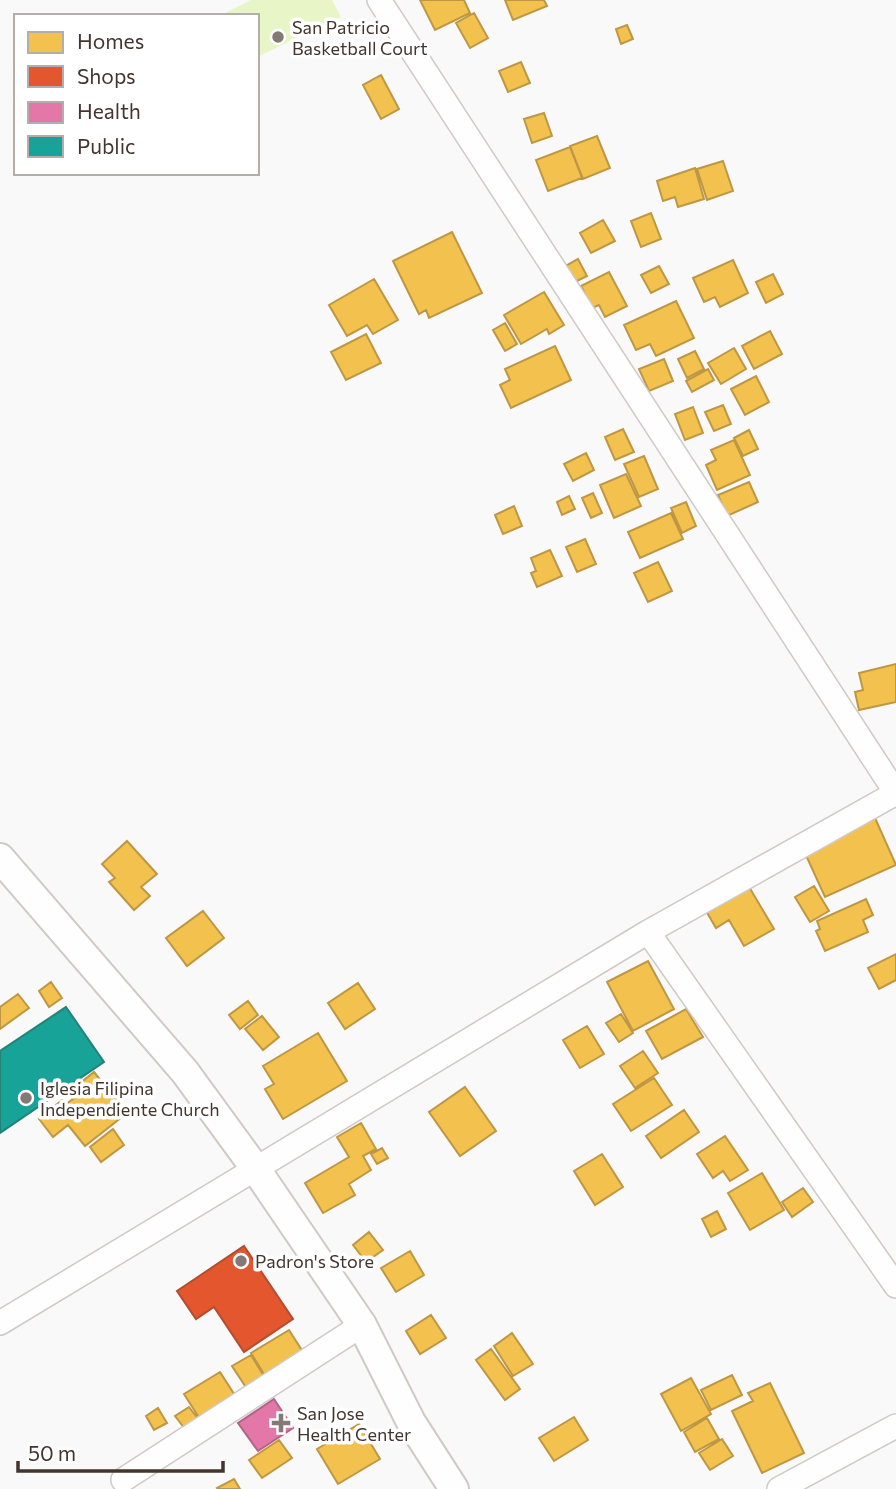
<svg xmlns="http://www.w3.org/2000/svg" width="896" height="1489" font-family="Commissioner,sans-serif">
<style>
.green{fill:#e8f5c7}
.homes{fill:#f2c14e;stroke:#be9744;stroke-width:2}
.shops{fill:#e4572e;stroke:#b44c2e;stroke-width:2}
.health{fill:#e377a8;stroke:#b36383;stroke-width:2}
.public{fill:#17a398;stroke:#248278;stroke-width:2}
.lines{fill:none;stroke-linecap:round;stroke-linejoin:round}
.minor-casing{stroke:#d0c9c6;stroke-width:26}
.tertiary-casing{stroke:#d0c9c6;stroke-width:32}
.minor{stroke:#fefefe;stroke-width:23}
.tertiary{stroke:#fefefe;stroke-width:28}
.poi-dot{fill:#837975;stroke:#fff;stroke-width:2.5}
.labels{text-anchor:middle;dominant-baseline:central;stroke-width:7;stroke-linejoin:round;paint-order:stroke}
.poi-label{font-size:18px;fill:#43342e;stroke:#fff;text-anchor:start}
</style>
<rect width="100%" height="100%" fill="#f9f9f9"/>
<!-- green -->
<path class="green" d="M251,0h81l9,17 -84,40v-41h-38z"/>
<!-- homes -->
<path class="homes" d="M420,0h44l6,13 -35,17z
M505,0h39l3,6 -34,14z
M474,13l14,25 -18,10 -14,-25z
M627,25l6,14 -12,5 -5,-15z
M521,62l9,21 -22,9 -9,-21z
M381,75l18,34 -18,10 -18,-34z
M544,113l8,23 -20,7 -8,-24z
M597,136l13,32 -27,11 -13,-33z
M570,147l12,31 -34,13 -12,-31z
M723,161l10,30 -26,9 -10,-31z
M695,168l9,31 -26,8 -3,-10 -12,4 -6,-20z
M651,213l10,26 -20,8 -10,-26z
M603,220l12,21 -24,12 -11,-20z
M452,232l30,61 -53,25 -3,-8 -7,4 -26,-53z
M578,259l9,17 -14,7 -9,-16z
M733,260l15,33 -28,14 -5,-10 -11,5 -11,-24z
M659,266l10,18 -18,9 -10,-18z
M609,272l18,34 -22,11 -6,-12 -7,3 -11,-22z
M773,274l10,20 -17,9 -10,-21z
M374,279l24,41 -25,14 -6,-9 -20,11 -18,-31z
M544,292l20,33 -15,9 -2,-5 -26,15 -17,-29z
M676,301l18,37 -38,18 -6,-12 -14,6 -12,-25z
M505,323l12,21 -12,7 -12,-21z
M770,331l12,23 -28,15 -12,-23z
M366,334l15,29 -35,17 -15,-28z
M555,346l16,34 -60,28 -11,-23 10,-5 -5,-11z
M734,348l12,21 -25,15 -13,-21z
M695,351l9,18 -17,9 -9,-19z
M664,359l9,22 -24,10 -10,-22z
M708,369l6,11 -22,12 -6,-11z
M756,376l13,26 -24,13 -14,-26z
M723,405l8,19 -17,7 -9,-19z
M693,407l10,26 -18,7 -10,-26z
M623,429l11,23 -19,8 -10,-23z
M749,430l9,19 -15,7 -9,-18z
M734,440l16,35 -33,15 -11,-25 10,-5 -5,-10z
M586,453l8,17 -21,11 -9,-17z
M644,456l14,33 -19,8 -15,-33z
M626,474l15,32 -27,12 -14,-33z
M749,482l9,20 -31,14 -9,-21z
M593,493l9,20 -11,5 -9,-20z
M569,496l6,13 -13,6 -5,-13z
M686,502l10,24 -14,7 -11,-25z
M514,506l8,20 -19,8 -8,-19z
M671,513l12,26 -43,19 -12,-26z
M585,539l11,25 -19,8 -11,-25z
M550,550l12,26 -25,11 -6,-14 5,-2 -5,-13z
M658,562l14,29 -24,11 -14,-29z
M896,664v38l-37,8 -4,-18 8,-2 -4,-17z
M875,818l21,47 -71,32 -21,-46z
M127,841l30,33 -16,13 9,9 -16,14 -25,-28 6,-4 -13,-14z
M745,880l29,49 -30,17 -15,-26 -13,8 -14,-24z
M814,886l15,25 -19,11 -15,-25z
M866,899l7,16 -10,5 5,12 -43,19 -9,-20 4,-2 -3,-8z
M203,911l21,27 -37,28 -21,-28z
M896,954v26l-17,9 -11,-21z
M648,961l26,48 -41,22 -26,-49z
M51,982l11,16 -13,9 -10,-16z
M358,983l17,26 -30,20 -17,-26z
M18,994l11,14 -29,21v-22z
M248,1001l10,14 -18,14 -11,-14z
M686,1009l17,28 -41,22 -16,-28z
M621,1014l12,19 -14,9 -13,-19z
M262,1016l17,21 -16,13 -18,-21z
M587,1026l17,28 -24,14 -17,-28z
M318,1033l29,48 -64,38 -18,-30 9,-5 -11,-18z
M643,1051l15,22 -23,15 -15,-22z
M94,1072l33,41 -42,33 -17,-21 -15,12 -14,-18 23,-19 4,4 7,-5 -5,-6z
M654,1078l18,27 -41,26 -18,-27z
M465,1087l31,44 -36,25 -31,-44z
M684,1110l15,22 -38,26 -15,-22z
M361,1123l15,26 -13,7 8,14 -22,14 6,11 -32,18 -18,-30 44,-26 -12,-20z
M113,1129l11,16 -23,17 -11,-15z
M725,1136l23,34 -18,11 -7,-10 -10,7 -16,-24z
M382,1148l6,10 -11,6 -6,-10z
M602,1154l21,33 -28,18 -21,-34z
M762,1173l22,37 -34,20 -22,-37z
M803,1188l10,14 -21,15 -10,-15z
M717,1211l9,18 -15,8 -9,-18z
M369,1232l14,18 -17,12 -13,-17z
M410,1251l14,24 -28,17 -15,-24z
M431,1315l15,23 -26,16 -14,-23z
M289,1330l16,25 -38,24 -16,-26z
M512,1333l21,31 -20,12 -19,-30z
M491,1349l29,40 -15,11 -29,-40z
M251,1355l14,23 -18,11 -15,-23z
M220,1372l16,25 -36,22 -16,-25z
M732,1375l10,20 -31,15 -10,-20z
M691,1378l20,36 -30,17 -20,-37z
M770,1383l34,70 -42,20 -30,-62 21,-10 -5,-8z
M189,1407l10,13 -14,9 -10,-13z
M158,1408l9,15 -13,7 -8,-14z
M574,1417l14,23 -34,21 -15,-23z
M707,1418l12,21 -24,13 -11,-20z
M359,1424l21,35 -42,25 -21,-35z
M722,1439l11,17 -23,14 -11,-17z
M279,1440l13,18 -30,20 -13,-18z
M234,1479l6,10h-22l-1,-1z"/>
<!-- shops -->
<path class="shops" d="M244,1246l49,73 -49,33 -30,-45 -18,12 -19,-28z"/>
<!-- health -->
<path class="health" d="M274,1399l19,29 -35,23 -20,-28z"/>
<!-- public -->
<path class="public" d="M66,1007l38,55 -104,71v-82z"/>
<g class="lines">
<!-- minor casing -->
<g class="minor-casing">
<path id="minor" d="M379,0l517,793
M648,932l248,354
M0,1323l648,-391 248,-139
M123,1480l239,-155
M779,1489l117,-63"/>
</g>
<!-- tertiary casing -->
<g class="tertiary-casing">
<path id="tertiary" d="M0,858l185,214 70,96 107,157 49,97 43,67"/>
</g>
<!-- minor -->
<use href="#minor" class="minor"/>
<!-- tertiary -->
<use href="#tertiary" class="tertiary"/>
</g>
<!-- markers -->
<g class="poi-dot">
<circle cx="278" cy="37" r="7"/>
<circle cx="26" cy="1098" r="7"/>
<circle cx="241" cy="1261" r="7"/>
<path d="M277.5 1412.5h7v7h7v7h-7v7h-7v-7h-7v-7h7z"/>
</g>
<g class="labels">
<!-- poi labels -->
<g class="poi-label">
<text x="292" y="27">San Patricio<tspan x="292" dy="21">Basketball Court</tspan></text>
<text x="40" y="1088">Iglesia Filipina<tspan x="40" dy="21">Independiente Church</tspan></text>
<text x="255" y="1261">Padron's Store</text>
<text x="297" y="1413">San Jose<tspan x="297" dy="21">Health Center</tspan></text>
</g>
</g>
<!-- legend -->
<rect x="14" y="14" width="245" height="161" fill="#ffffff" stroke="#b4aeab" stroke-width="2"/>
<rect x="28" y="32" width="35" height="21" fill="#f2c14e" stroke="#b4aeab" stroke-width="2"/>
<text x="77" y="49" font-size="21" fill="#43342e">Homes</text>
<rect x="28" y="66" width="35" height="21" fill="#e4572e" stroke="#b4aeab" stroke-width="2"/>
<text x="77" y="84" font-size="21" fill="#43342e">Shops</text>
<rect x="28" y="102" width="35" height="21" fill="#e377a8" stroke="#b4aeab" stroke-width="2"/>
<text x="77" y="119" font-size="21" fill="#43342e">Health</text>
<rect x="28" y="136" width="35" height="21" fill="#17a398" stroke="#b4aeab" stroke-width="2"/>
<text x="77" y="154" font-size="21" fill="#43342e">Public</text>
<!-- scale -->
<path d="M18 1461v10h205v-10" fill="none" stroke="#43342e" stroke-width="3.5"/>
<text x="28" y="1461" font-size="21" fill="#43342e" stroke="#ffffff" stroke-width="5" paint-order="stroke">50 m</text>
</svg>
